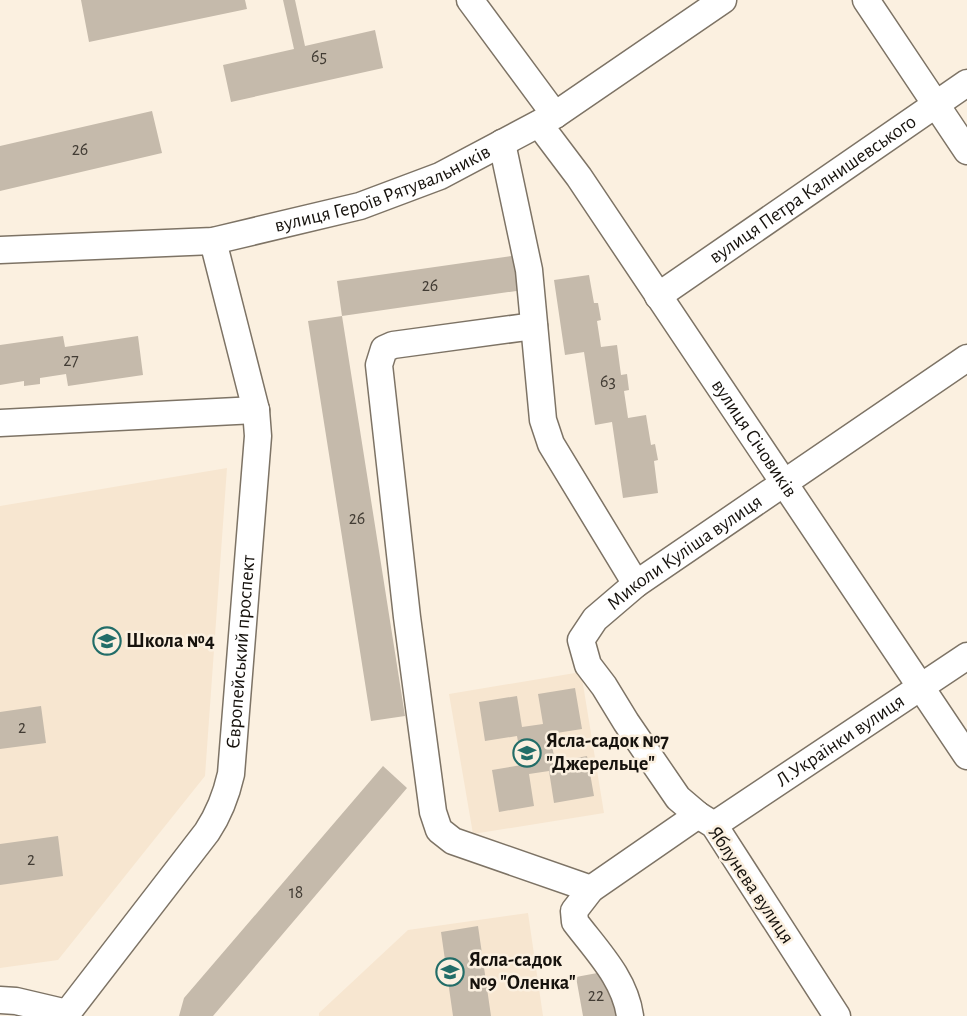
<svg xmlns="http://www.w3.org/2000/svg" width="967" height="1016" font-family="'Alegreya Sans',sans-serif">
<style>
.built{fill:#f7e6d0}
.building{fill:#c5baab}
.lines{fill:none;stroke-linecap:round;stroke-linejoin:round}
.minor-casing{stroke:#7d7365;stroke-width:29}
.minor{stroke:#fff;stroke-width:26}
.labels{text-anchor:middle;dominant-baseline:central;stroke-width:5;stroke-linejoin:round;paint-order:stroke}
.number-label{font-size:18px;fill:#423c34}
.street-label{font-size:20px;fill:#16120d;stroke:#fbf0e0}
.poi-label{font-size:20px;font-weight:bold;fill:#16120d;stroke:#fbf0e0;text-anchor:start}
</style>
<rect width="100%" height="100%" fill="#fbf0e0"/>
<!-- built -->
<path class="built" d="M227,468l-22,308 -147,184 -58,8v-462z
M581,672l23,141 -131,21 -24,-140z
M528,913l15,103h-224v-3l89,-83z"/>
<!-- building -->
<path class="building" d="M81,0h164l2,9 -158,33z
M283,0h12l10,46 70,-16 8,38 -152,34 -8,-37 71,-16z
M152,111l10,42 -162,38v-45z
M518,255l5,35 -181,26 -5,-35z
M589,275l5,28h4l3,17 -4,1 4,26 16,-2 4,30 6,-1 2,16 -5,1 4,27 18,-3 5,30 4,-1 3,16 -4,1 4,32 -35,5 -11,-76 -17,3 -11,-73 -19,3 -11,-75z
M342,316l63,400 -34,5 -63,-400z
M63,336l2,11 73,-11 5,39 -75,11 -2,-12 -26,4v6l-16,2v-5l-24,4v-40z
M575,688l7,41 -32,5 5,28 32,-6 7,40 -40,7 -5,-32 -20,3 5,32 -35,6 -7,-42 30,-5 -5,-29 -32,5 -6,-39 38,-6 5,31 21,-3 -5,-30z
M41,706l5,37 -46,6v-37z
M383,766l24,22 -194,228h-34l5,-18z
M58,836l5,40 -63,9v-41z
M478,926l13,90h-38l-12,-84z
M608,971l8,45h-33l-7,-39z"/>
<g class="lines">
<!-- minor casing -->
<g class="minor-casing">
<g id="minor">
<path d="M470,0l85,115"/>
<path d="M866,0l101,151"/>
<path id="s1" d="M539,124l40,53 388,579"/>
<path d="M502,143l27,127 14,150 8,24 85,140"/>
<path id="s2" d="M0,250l213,-9 147,-35 80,-30 115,-61 168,-115"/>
<path id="s3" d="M658,296l309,-213"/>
<path d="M534,326l-141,19 -9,4 -5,16 28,252 26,195 6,18 14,11 138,48"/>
<path d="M0,423l256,-13"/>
<path id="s4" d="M714,825l253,-169"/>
<path d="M0,1000l16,1 51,12"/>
<path id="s5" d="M65,1016l142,-184c12,-18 19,-36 24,-58l27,-338 -2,-26 -43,-169"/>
<path d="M630,1016c-5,-37 -33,-65 -55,-94l-1,-11 17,-22 107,-74"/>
<path id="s6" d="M837,1016l-123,-191 -16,-10 -20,-17 -52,-76 -22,-36 -16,-21 -7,-25 14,-21 41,-35 331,-226"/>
</g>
</g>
<!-- minor -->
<use href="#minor" class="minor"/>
</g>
<!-- icons -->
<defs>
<g id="school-ring" transform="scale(1.4375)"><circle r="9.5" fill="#fbf0e0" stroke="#226d68" stroke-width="1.5"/><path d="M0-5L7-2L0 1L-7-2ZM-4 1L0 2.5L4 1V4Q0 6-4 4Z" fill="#226d68"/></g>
</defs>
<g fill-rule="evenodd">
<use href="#school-ring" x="107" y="641"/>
<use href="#school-ring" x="527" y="753"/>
<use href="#school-ring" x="450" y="972"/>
</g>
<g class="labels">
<!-- number labels -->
<g class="number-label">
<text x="319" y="57">65</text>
<text x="80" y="150">26</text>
<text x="430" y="286">26</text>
<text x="71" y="361">27</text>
<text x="608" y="382">63</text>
<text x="357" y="519">26</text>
<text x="22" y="728">2</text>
<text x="31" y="860">2</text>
<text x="296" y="893">18</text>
<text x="596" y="996">22</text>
</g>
<!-- street labels -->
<g class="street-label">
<text stroke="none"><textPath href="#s2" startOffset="391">вулиця Героїв Рятувальників</textPath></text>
<text stroke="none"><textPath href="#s3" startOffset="188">вулиця Петра Калнишевського</textPath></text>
<text stroke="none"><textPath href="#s1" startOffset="381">вулиця Січовиків</textPath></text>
<text stroke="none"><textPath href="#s6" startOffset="596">Миколи Куліша вулиця</textPath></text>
<text stroke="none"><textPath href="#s5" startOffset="418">Європейський проспект</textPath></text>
<text stroke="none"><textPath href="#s4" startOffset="152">Л.Українки вулиця</textPath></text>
<text transform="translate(751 885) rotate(56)">Яблунева вулиця</text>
</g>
<!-- poi labels -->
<g class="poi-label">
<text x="126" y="641">Школа №4</text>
<text x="546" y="741">Ясла-садок №7<tspan x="546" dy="23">"Джерельце"</tspan></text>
<text x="469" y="960">Ясла-садок<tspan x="469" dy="23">№9 "Оленка"</tspan></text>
</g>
</g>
</svg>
